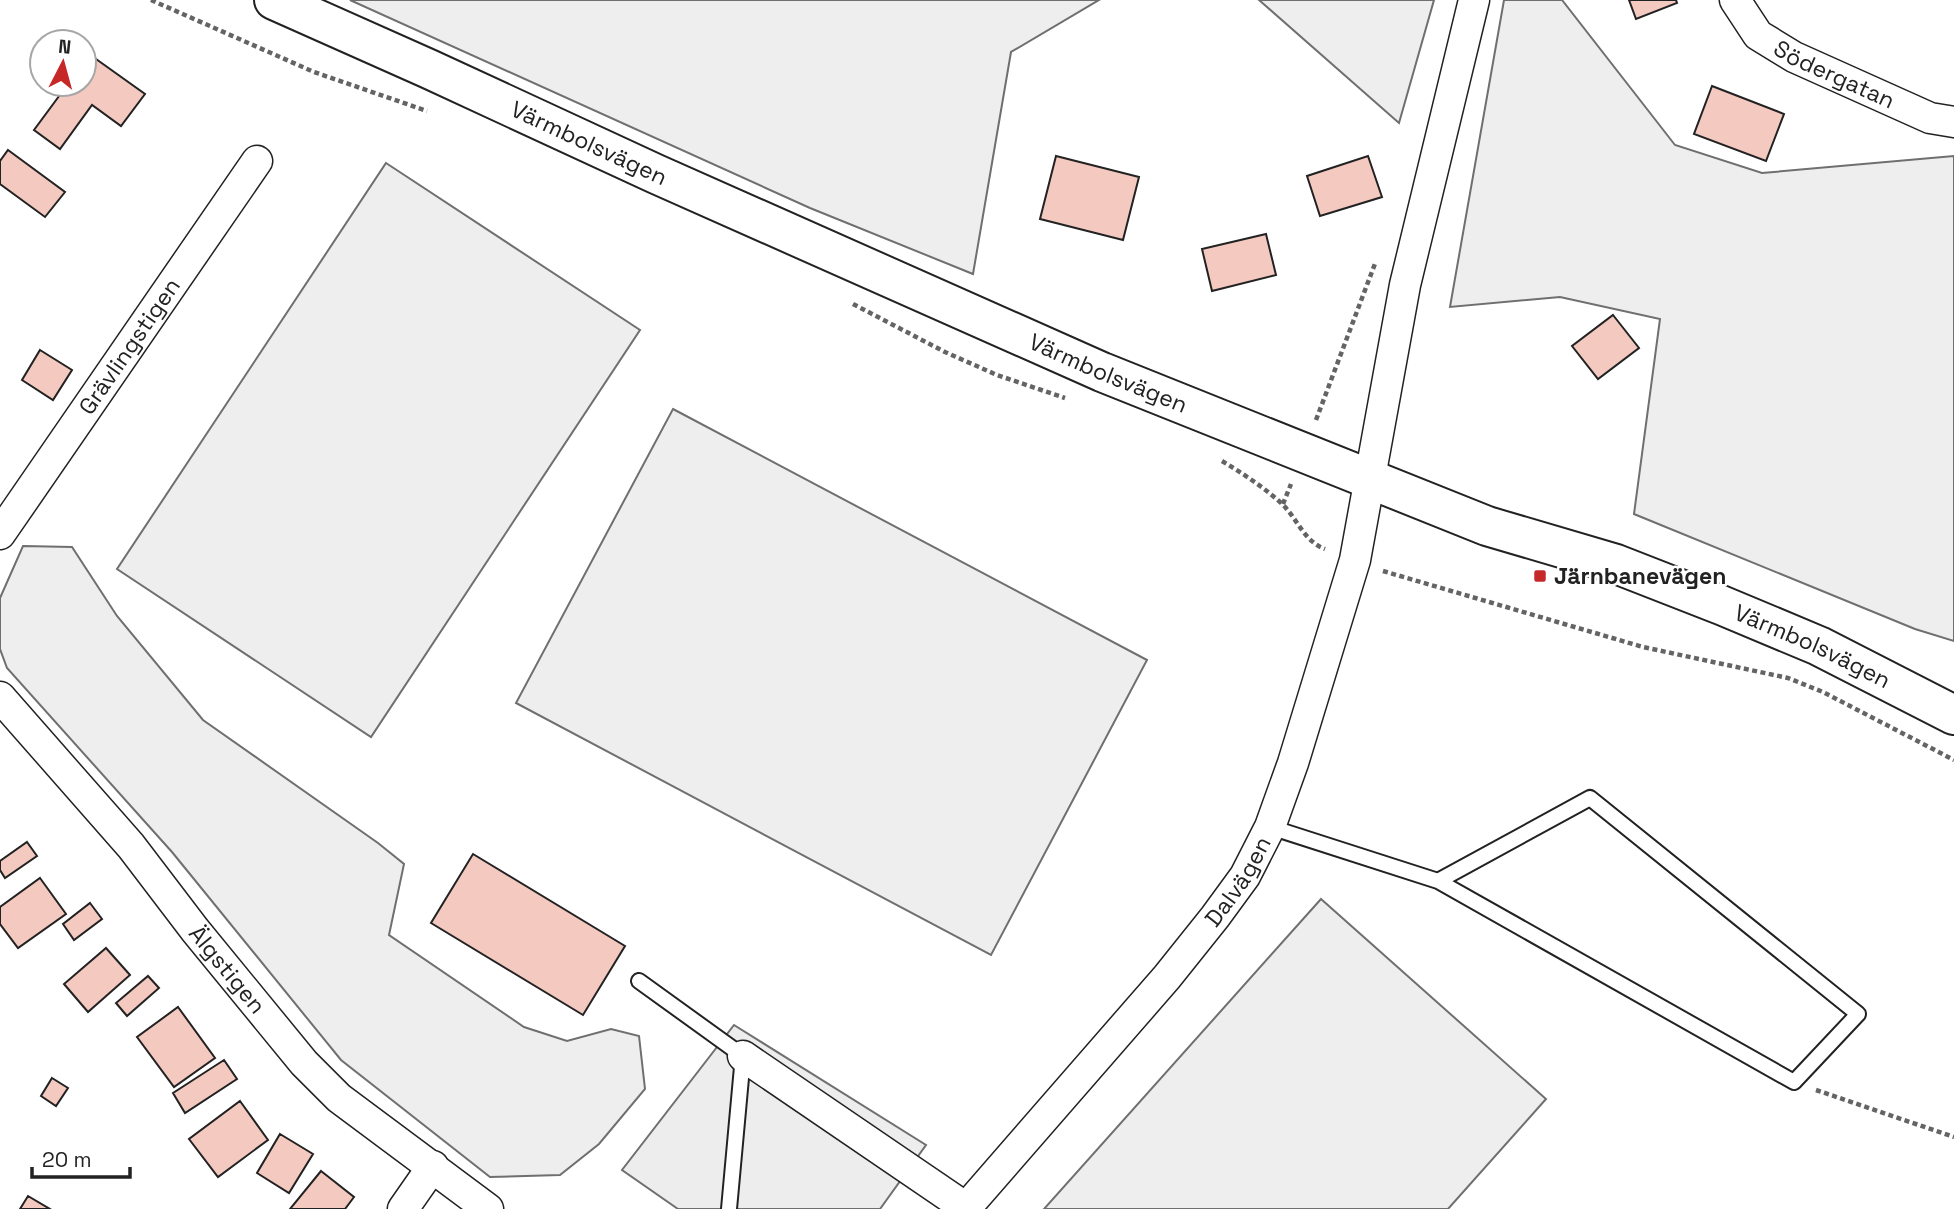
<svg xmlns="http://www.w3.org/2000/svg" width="1954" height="1209" font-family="'Space Grotesk',sans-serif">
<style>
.green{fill:#eee;stroke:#6f6f6f;stroke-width:2}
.parking{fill:#ededed;stroke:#6f6f6f;stroke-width:2}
.building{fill:#f3c9c0;stroke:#222;stroke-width:2}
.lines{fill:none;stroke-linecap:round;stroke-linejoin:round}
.lane-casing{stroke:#222;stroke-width:18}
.street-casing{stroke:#222;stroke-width:33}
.secondary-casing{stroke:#222;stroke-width:42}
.path{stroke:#646464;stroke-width:4.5;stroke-dasharray:5 3.5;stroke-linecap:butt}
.lane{stroke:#fff;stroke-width:14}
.street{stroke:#fff;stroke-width:30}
.secondary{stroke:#fff;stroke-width:38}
.poi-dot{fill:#c62828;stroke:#fff;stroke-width:2.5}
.labels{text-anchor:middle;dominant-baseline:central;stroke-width:5;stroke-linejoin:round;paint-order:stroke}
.street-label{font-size:23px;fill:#222;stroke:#fff}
.poi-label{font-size:23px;font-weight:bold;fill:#222;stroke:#fff;text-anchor:start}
</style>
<rect width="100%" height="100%" fill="#fff"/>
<!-- green -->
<path class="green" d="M350,0h749l-88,52 -38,222 -163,-66z
M1259,0h175l-35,123z
M1504,0h58l113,145 87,28 192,-17v485l-39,-12 -281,-115 26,-195 -100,-22 -110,10z
M386,163l254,167 -269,407 -254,-168z
M673,409l474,251 -156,295 -475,-252z
M23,546l49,1 45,69 86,104 175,123 26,21 -15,71 135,92 43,14 44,-12 28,7 6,53 -46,55 -39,31 -70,2 -149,-117 -169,-208 -165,-184 -7,-19v-51z
M1321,899l225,200 -98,110h-404z"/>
<!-- parking -->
<path class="parking" d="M734,1025l192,120 -46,64h-202l-56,-39z"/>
<!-- building -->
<path class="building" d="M1629,0h47l1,3 -41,16z
M89,54l56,40 -24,32 -29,-21 -32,44 -26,-19 34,-46h16v-22z
M1712,86l72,28 -18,47 -72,-27z
M8,150l57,42 -20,25 -45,-33v-23z
M1056,156l83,21 -16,63 -83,-21z
M1368,156l14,41 -62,19 -13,-40z
M1266,234l10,41 -64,16 -10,-42z
M1613,315l26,33 -41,31 -26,-33z
M40,350l32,20 -19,30 -31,-20z
M27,842l10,14 -32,22 -5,-8v-9z
M473,854l152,92 -42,69 -152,-92z
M40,878l26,36 -48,34 -18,-24v-17z
M90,903l12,16 -28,21 -11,-16z
M106,948l24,27 -42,37 -24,-28z
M148,976l11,12 -32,28 -11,-13z
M178,1007l37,51 -41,29 -37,-50z
M224,1060l13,19 -52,34 -12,-20z
M52,1078l16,10 -12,18 -15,-10z
M240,1101l28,39 -50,37 -29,-38z
M280,1134l33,20 -24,39 -32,-20z
M321,1171l33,26 -9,12h-55z
M28,1196l22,13h-30z"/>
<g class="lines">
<!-- lane casing -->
<g class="lane-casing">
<path id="lane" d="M1270,827l168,54 152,-83 268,216 -64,68 -356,-201
M639,981l104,75 -14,153"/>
</g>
<!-- street casing -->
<g class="street-casing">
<g id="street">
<path id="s1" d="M1735,0l23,35 36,22 136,61 24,4"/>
<path id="s2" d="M0,534l257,-373"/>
<path id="s3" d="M0,697l131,149 64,84 109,133 35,35 149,111"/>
<path d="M743,1056l223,152"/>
<path d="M403,1209l30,-43"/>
<path id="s4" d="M965,1209l202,-232 48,-60 30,-41 25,-49 23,-64 62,-203 50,-275 69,-285"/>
</g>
</g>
<!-- secondary casing -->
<g class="secondary-casing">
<g id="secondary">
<path id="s5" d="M274,0l155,69 227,105 446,198 385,154 129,38 105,41 98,41 135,69"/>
</g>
</g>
<!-- path -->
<path class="path" d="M151,0l163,72 113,39
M853,304l92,48 52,23 68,23
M1316,420l60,-159
M1222,461c20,12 40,25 58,41 17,15 23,39 45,47
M1283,504l8,-20
M1383,571l260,76 145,31 35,14 131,68
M1816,1090l138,47"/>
<!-- lane -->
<use href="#lane" class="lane"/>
<!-- street -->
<use href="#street" class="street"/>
<!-- secondary -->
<use href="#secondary" class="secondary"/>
</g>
<!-- markers -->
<rect class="poi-dot" x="1533" y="569" width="14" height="14" rx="3.5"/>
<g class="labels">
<!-- street labels -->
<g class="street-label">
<text stroke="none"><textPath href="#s1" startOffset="128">Södergatan</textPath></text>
<text stroke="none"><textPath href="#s5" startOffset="346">Värmbolsvägen</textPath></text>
<text stroke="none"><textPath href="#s2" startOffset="228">Grävlingstigen</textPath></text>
<text stroke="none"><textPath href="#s5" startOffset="914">Värmbolsvägen</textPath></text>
<text stroke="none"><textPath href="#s5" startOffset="1670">Värmbolsvägen</textPath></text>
<text stroke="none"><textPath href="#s4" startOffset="427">Dalvägen</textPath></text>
<text stroke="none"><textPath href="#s3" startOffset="355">Älgstigen</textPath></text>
</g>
<!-- poi labels -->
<g class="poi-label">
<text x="1554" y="576">Järnbanevägen</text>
</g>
</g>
<!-- north arrow -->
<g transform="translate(63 63) rotate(6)"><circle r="33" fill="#ffffff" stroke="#a7a7a7" stroke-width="2"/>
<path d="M0-5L12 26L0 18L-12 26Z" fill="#c62828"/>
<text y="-10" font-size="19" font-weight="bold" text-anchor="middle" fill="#222222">N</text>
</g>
<!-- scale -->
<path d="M32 1167v10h98v-10" fill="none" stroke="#222222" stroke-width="3.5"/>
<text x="42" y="1167" font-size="21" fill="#222222" stroke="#ffffff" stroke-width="5" paint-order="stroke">20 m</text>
</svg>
